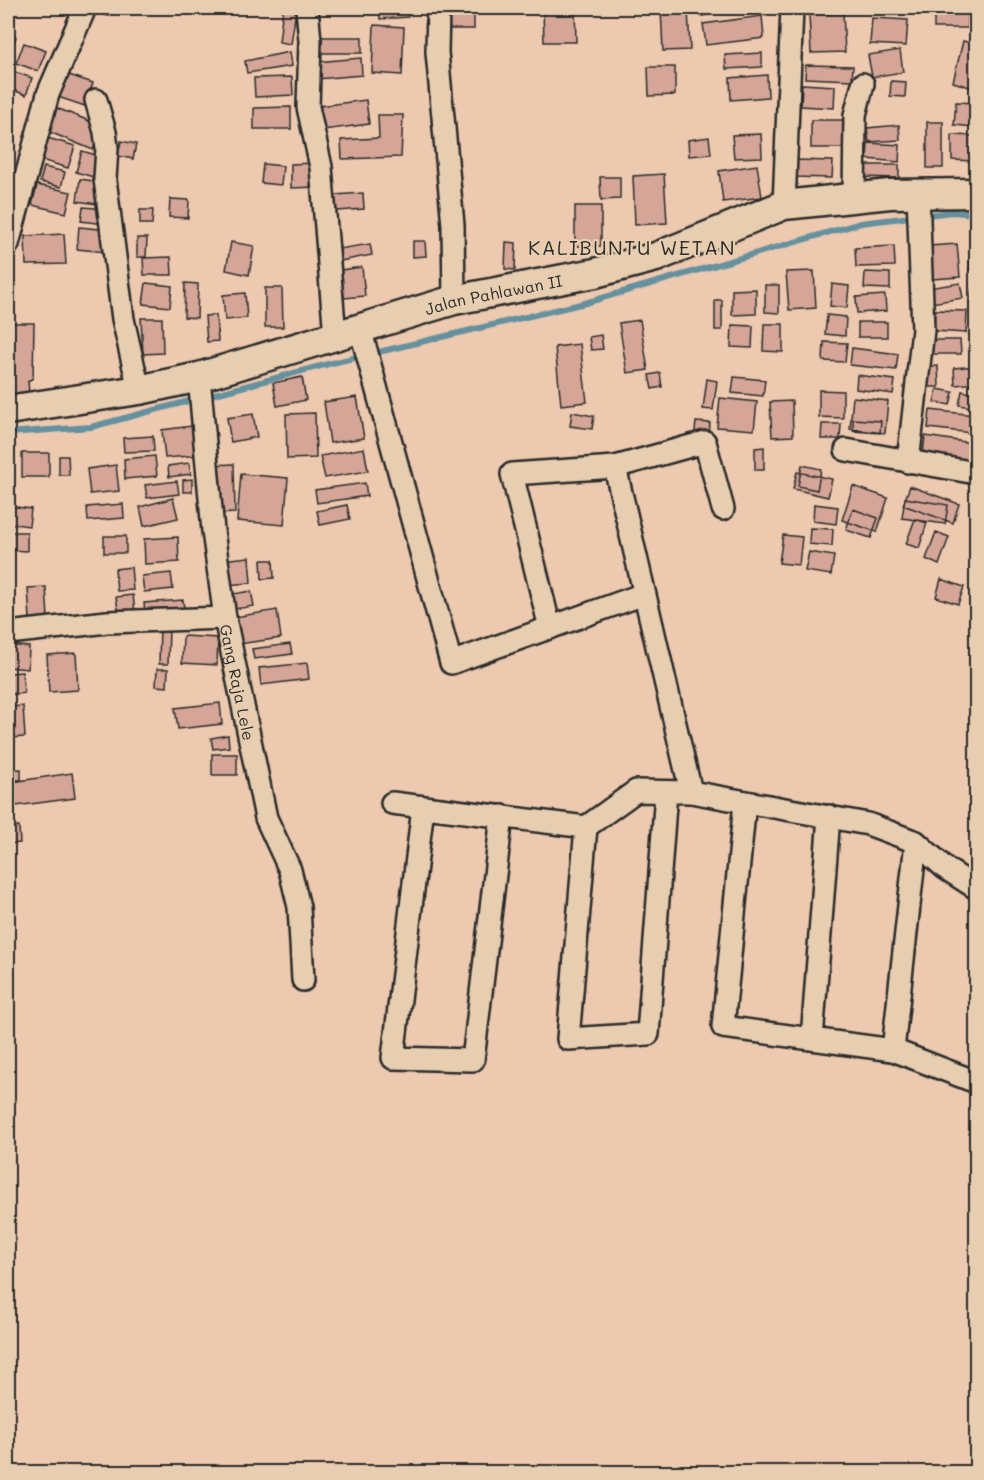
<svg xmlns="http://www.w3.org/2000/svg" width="984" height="1480" font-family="Mali,sans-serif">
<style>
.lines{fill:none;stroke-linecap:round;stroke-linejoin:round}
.stream{stroke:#65919f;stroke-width:6}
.building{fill:#d5a597;stroke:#2b2b2b;stroke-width:1.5}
.street-casing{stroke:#2b2b2b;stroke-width:26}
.secondary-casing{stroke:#2b2b2b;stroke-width:33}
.street{stroke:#e8ceb0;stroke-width:21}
.secondary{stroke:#e8ceb0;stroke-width:28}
.labels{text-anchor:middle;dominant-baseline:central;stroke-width:4.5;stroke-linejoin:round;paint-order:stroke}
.street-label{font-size:16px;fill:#2b2b2b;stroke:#e8ceb0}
.quarter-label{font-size:20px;letter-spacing:1.5px;fill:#2b2b2b;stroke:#e8ceb0}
</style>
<rect width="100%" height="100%" fill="#ecc9af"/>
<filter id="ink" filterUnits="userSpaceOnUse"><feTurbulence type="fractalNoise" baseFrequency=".0167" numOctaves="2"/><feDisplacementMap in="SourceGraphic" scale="12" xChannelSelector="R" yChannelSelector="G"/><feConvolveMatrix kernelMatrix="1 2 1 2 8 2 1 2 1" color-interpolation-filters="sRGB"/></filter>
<g filter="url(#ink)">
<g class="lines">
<!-- stream -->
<path class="stream" d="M8,433l83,-6 237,-63 257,-61 276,-80 91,-11 24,2"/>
</g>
<!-- building -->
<path class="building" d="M91,8h20l-2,8 -19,-5z
M283,8l13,2 -5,34 -12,-2z
M379,8h28l1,9 -28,2z
M444,8h30v21h-30z
M543,8h32l1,34h-32z
M661,8h27l2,42 -27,1z
M701,8h48l-47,8z
M934,8h34v20h-34z
M843,13l2,39 -34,1 -2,-38z
M762,16l2,22 -58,7 -3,-21z
M872,18l36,2 -2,26 -36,-2z
M374,25l30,2 -2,48 -30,-2z
M8,34l8,3 -8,19z
M320,37h42v16h-42z
M963,41l13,3v45l-23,-7z
M24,43l22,8 -8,20 -22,-8z
M900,50l3,22 -31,5 -4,-22z
M290,52l2,14 -45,7 -2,-12z
M762,53v14l-36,2 -1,-14z
M361,58l1,17 -45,4 -1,-17z
M806,65l47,1 -1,14 -47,-2z
M648,67h27v28l-26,1z
M12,71l20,7 -6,17 -18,-7z
M66,74l27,9 -8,23 -27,-9z
M767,75l1,22 -37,3 -1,-22z
M292,77l1,18 -38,2 -1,-19z
M891,81l15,1 -1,15 -15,-1z
M802,84l33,2 -1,22 -33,-2z
M366,100l3,24 -46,6 -3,-24z
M956,102l20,1 -1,24 -21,-2z
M8,105l8,2 -5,25 -3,-1z
M54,107l48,19 -9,24 -48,-20z
M291,107v22h-37v-21z
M378,115h25l-2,42 -59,2 -1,-19 38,-2z
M811,120h33v28h-33z
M927,122h16v46h-16z
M899,125l1,15 -31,2 -2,-14z
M761,134l1,23 -28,1 -2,-23z
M952,135l24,1v25l-24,-1z
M44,137l31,9 -7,22 -30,-9z
M709,137l2,17 -22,2 -1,-16z
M121,141l15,3 -3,15 -15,-3z
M868,143l32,2 -1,17 -32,-3z
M82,151l21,6 -6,21 -21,-6z
M794,160l39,1 -1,17 -38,-1z
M316,163v24l-25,1v-24z
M263,164l20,2 -2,19 -20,-2z
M757,165l5,32 -39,5 -4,-31z
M861,165h38v13l-38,-1z
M44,167l21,5 -4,15 -21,-5z
M664,174l3,49 -32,2 -2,-49z
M600,177h20v22l-19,1z
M80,179l20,3 -3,22 -20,-3z
M37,185l34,7 -5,21 -34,-8z
M363,193l1,16 -27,2 -2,-16z
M170,199l19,1 -1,18 -19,-1z
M575,206h26v40h-26z
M83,207l23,2 -2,15 -23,-3z
M140,210h13l-1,14h-12z
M79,227l30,3 -2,22 -30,-3z
M64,234l2,30 -40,1 -1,-29z
M137,238h10l-1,19h-9z
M413,241h12l1,15 -13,1z
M231,242l23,4 -5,29 -23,-5z
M506,242l10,1 -1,27 -10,-1z
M972,242l4,1v30l-7,-1z
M370,244l2,11 -32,6 -2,-12z
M957,244l3,33 -28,2 -2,-33z
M894,246l1,20 -39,1 -1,-19z
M171,257l1,18h-28l-1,-17z
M362,267l3,29 -21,2 -3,-28z
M814,271l2,37 -27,2 -3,-38z
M865,272l25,1v16l-26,-1z
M146,283l26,3 -2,21 -27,-3z
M185,283l13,1 -1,34 -13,-1z
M960,283l3,15 -32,5 -3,-15z
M832,284l17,2 -2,22 -17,-2z
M765,285h14v28l-14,-1z
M265,288h17l1,39h-18z
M972,288h4v15h-6z
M756,289v25l-24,1v-25z
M245,293l2,25 -22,2 -2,-25z
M885,295l1,16 -29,2 -1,-16z
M715,300h7v30h-7z
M935,310l32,1 -1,22 -32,-2z
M216,315l2,26 -11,1 -2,-26z
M827,315l19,2 -1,19 -20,-2z
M141,318h21l1,35 -20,1z
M640,320l8,50 -21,3 -8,-50z
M858,322h29v15h-29z
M8,323h26l-1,55 -5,3 1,13 -20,2z
M764,324h19v28l-20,-1z
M732,325l21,1 -1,22 -21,-1z
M601,335l2,14 -12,1 -2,-13z
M933,340h27l1,14h-28z
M824,342l23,1 -2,19 -22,-1z
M580,344l7,58 -26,3 -6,-58z
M852,348l46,6 -2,16 -46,-5z
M938,366l1,21h-15v-20z
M976,366v17l-21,2 -1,-17z
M660,373l2,14 -10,2 -3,-14z
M857,375l38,5 -2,14 -37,-5z
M302,377l4,23 -29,6 -4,-23z
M734,377l31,3 -2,16 -31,-3z
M707,379l10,2 -4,29 -10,-1z
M937,389l16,3 -3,13 -16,-3z
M819,390l24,1v27l-24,-1z
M962,391l14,3v14l-17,-3z
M357,397l7,41 -34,5 -6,-41z
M853,397l35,4 -3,32 -35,-4z
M720,398l37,4 -3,28 -37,-3z
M792,401l1,35 -21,1 -2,-35z
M930,410l44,5 -2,18 -44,-5z
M572,412l22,4 -2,13 -22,-3z
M315,413l1,45 -29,1 -1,-45z
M253,414l4,23 -26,5 -4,-24z
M853,419l28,2 -1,12 -27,-2z
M696,422l14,1 -2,19 -14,-2z
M822,424h19l-1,15h-19z
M199,425l3,30 -37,3 -3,-28z
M153,436l1,15 -30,1 -1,-14z
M925,436l46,7 -3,18 -45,-7z
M764,447v23h-9v-22z
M364,448l4,23 -43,7 -5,-22z
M22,453h27v24h-27z
M59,456h9l1,19h-10z
M155,456l2,20 -32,3 -1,-20z
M189,463l2,11 -22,3 -1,-11z
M234,464l1,49 -22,1 -2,-49z
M116,465l3,26 -29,3 -3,-25z
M802,465l19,4 -4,21 -19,-4z
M797,472l35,7 -4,18 -35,-8z
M241,474l47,4 -4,47 -47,-4z
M192,479v13h-9v-12z
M177,481l2,13 -32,4 -2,-13z
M365,483l2,13 -50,7 -2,-13z
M853,486l35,12 -11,34 -35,-12z
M910,486l49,18 -6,19 -50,-18z
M173,498l5,20 -34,8 -4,-19z
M905,498l43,7 -3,19 -43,-6z
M123,504l1,14 -36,3 -1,-14z
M814,504l24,3 -2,17 -23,-3z
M347,505l3,14 -30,6 -3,-14z
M8,506l23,3 -2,17 -21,-3z
M853,509l25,9 -7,20 -25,-8z
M915,519l12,4 -8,25 -13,-4z
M810,528l23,1 -1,17 -23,-2z
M8,532h19v19l-19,-1z
M936,532l13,5 -10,28 -13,-6z
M783,535l19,2 -3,28 -20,-2z
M104,536h22v17h-22z
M178,537l1,25 -34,2 -1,-25z
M809,552l25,4 -3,19 -26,-4z
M249,557l2,26 -27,2 -2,-25z
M261,560h12l1,18 -12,1z
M131,567l2,23 -16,1 -2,-22z
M171,573l2,16 -29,3 -2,-16z
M941,579l23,8 -6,17 -22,-7z
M46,587l2,31 -18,1 -2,-31z
M251,591l3,15 -25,4 -2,-15z
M133,595l2,18 -16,2 -3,-18z
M183,600l2,17 -39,3 -2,-17z
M277,610l4,28 -42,6 -4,-27z
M160,627h9l-1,37h-9z
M183,636l35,2 -1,27 -35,-2z
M290,644l2,10 -38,5 -2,-10z
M8,645l21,2 -1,22 -20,-2z
M76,653l2,37 -29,2 -2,-37z
M307,663l2,16 -48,6 -2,-17z
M157,669h11l-1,18 -11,-1z
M22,672l2,21 -16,2v-22z
M220,703l2,21 -44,5 -3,-21z
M23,706l2,31 -17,1v-31z
M228,735l1,12 -16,2 -2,-11z
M212,754h25v21h-25z
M21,769v11h-13v-10z
M72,773l3,25 -59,8 -4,-24z
M8,827h11l1,16 -12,1z"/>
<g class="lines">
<!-- street casing -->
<g class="street-casing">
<g id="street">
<path d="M307,8l3,33 -2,66 13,60 14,169"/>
<path d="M438,8l-1,44 16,173 1,75"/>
<path d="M96,100l9,32 2,16 -2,31 18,140 16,71"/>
<path d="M854,198l1,-83 8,-31"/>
<path d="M784,205l8,-197"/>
<path d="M8,244l40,-150 37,-86"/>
<path d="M360,328l91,335 193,-69"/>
<path id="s1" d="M199,377l14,154 12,87 41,200 24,52 9,37 4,73"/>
<path d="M846,450l130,23"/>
<path d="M908,462l15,-132 -5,-137"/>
<path d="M615,467l76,325"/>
<path d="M550,628l-38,-154 103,-7 90,-25 18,67"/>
<path d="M8,633l99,-11 118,-4"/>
<path d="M745,802l-22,225 170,23 83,32"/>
<path d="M392,803l194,24 50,-36 55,1 177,32 48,18 29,26 31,20"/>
<path d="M423,807l-30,251 80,2 29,-244"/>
<path d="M586,827l-18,212 80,-5 18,-242"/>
<path d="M812,1039l17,-223"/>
<path d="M893,1050l23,-208"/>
</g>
</g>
<!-- secondary casing -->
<g class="secondary-casing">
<g id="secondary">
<path id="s2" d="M8,410l131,-20 60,-13 255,-77 141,-27 61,-16 128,-52 106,-11 86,-1"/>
</g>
</g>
<!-- street -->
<use href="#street" class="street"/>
<!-- secondary -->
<use href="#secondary" class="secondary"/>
</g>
</g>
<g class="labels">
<!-- street labels -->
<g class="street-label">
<text stroke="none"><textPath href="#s2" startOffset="500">Jalan Pahlawan II</textPath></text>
<text stroke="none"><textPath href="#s1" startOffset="308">Gang Raja Lele</textPath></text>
</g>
<!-- quarter labels -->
<g class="quarter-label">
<text x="632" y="247">KALIBUNTU WETAN</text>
</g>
</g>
<!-- margin -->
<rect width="984" height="1480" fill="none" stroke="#e8ceb0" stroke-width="30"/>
<rect x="15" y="15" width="954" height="1450" fill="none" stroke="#2b2b2b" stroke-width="2" filter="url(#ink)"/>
</svg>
